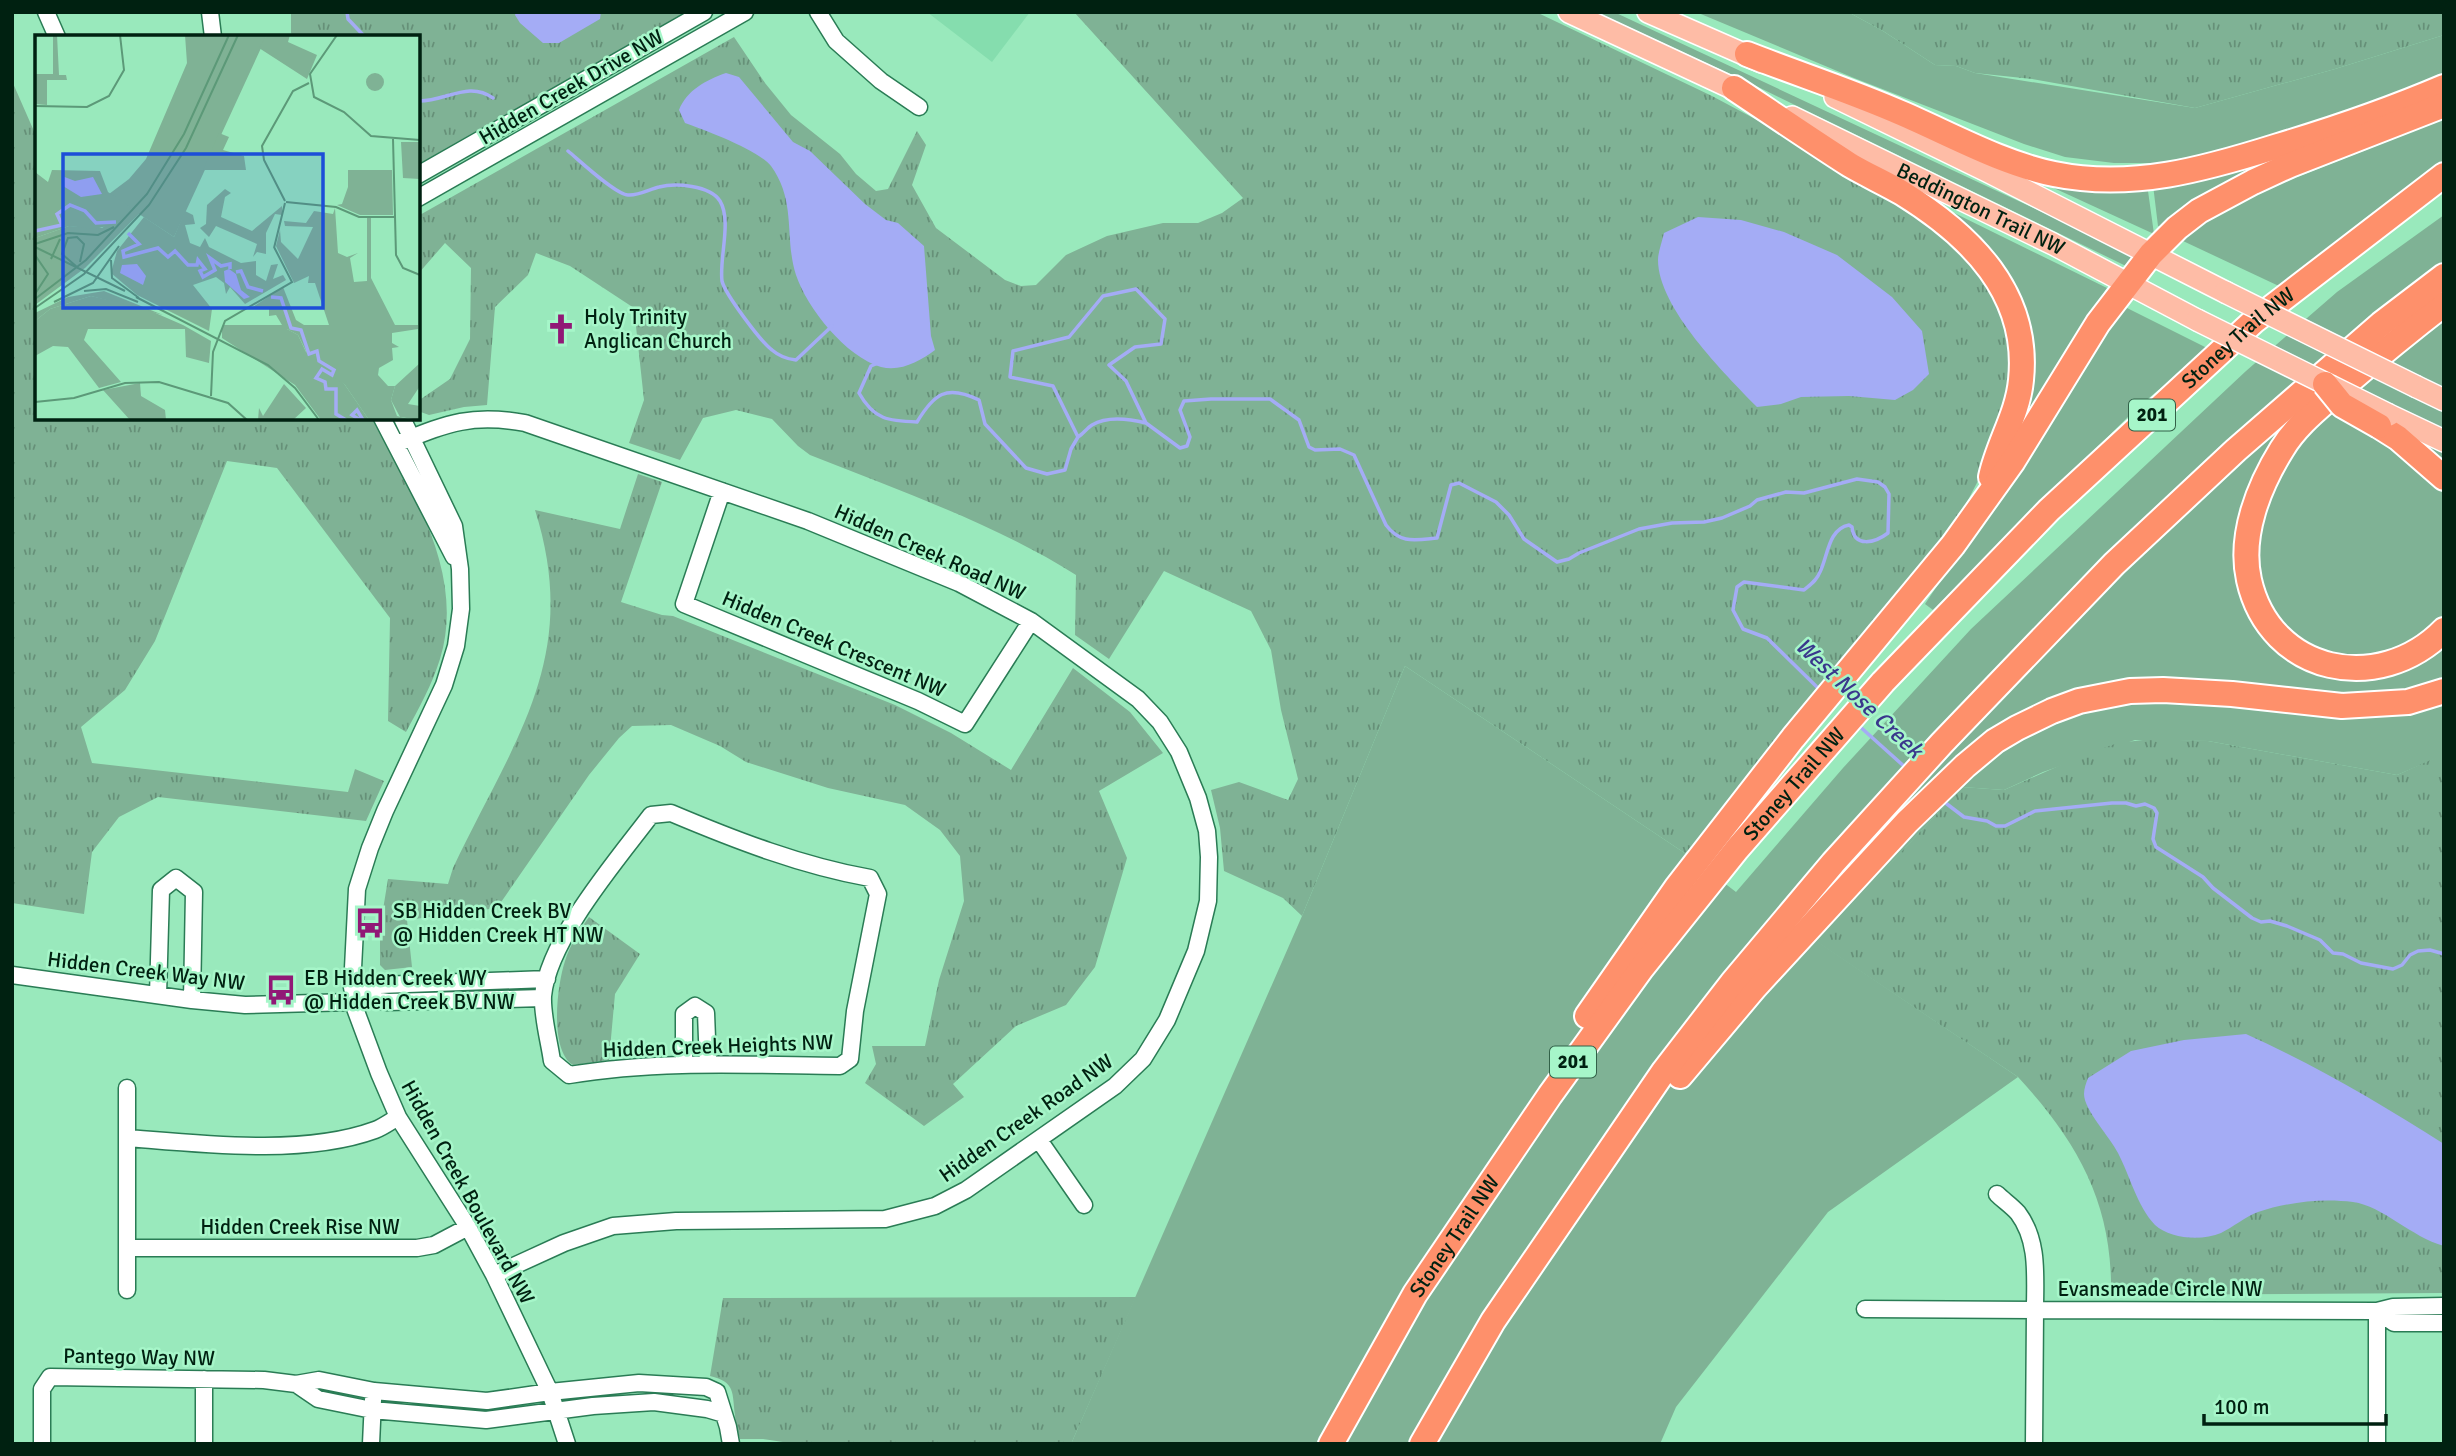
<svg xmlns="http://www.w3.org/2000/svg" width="2456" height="1456" font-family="Signika,sans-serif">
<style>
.built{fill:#85ddae}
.green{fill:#7fb295}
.park{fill:url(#park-tufts)}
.water{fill:#a4acf5}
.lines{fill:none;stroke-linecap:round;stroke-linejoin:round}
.stream{stroke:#a4acf5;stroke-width:3.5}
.minor-casing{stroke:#2a7c55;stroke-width:19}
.major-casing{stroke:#fff;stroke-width:24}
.highway-casing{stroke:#fff;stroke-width:28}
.minor{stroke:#fff;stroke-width:16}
.major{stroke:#febca6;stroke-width:21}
.highway{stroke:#fe906b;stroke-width:24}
.major-bridge-casing{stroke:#fff;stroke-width:24;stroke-linecap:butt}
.highway-bridge-casing{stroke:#fff;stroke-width:28;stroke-linecap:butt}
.major-bridge{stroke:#febca6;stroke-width:21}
.highway-bridge{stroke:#fe906b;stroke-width:24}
.labels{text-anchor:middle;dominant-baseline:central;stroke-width:5;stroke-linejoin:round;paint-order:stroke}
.shield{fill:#a6f6c9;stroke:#326148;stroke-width:2}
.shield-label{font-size:19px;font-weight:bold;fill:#002111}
.street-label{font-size:21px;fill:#002111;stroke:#a6f6c9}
.poi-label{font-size:21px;fill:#002111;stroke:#a6f6c9;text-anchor:start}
.water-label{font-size:23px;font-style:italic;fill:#3a388c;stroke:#a6f6c9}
.inset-river{fill:none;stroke:#a4acf5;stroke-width:3.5}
.inset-road{fill:none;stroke:#5c9978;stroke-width:2}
.view{fill:#1d4ed8;fill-opacity:0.15;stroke:#1d4ed8;stroke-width:3.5}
.inset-edge{fill:none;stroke:#002111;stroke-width:3.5}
</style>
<defs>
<pattern id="park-tufts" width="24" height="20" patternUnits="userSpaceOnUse" patternTransform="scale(1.75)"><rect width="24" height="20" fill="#7fb295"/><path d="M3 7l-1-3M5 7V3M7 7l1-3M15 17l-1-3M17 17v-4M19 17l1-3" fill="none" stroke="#669078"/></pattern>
</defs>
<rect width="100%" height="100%" fill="#99e9bc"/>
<!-- built -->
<path class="built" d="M927,12h103l-38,50z"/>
<!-- green -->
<path class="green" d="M1596,12h18l520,243 -8,11 -374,-182z
M1696,12h152l35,19 52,34 21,1 19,7 220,35 140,-39 109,-34v46l-36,15 -255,74 -4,-7h-35l-49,-6 -41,-13 -170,-66z
M2444,119v42l-80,58 -83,68 -98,-46 4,-7 52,-34z
M2268,158l2,5 -106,65 -6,-2 -5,-41z
M2021,173l124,13 3,5 6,43z
M1940,206l167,82 -80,127 -5,-2z
M2444,215v540l-47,20 -189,-34 -73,-1 -92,32 -39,18 -42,-3 -144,155 200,135 -190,135 -152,195 -16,37h-589l231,-528 103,-250 284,190 47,36 107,-124 128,-139 275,-258 91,-79z
M2125,307l84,42 -70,57 -206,204 -8,-6 154,-231 36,-58z"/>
<!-- park -->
<path class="park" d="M291,12h400l-273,156v-131h-125l-2,-4z
M1074,12h462l176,84 90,48 123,74 48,42 28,45 12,65 -21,84 -36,69 -68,94 -54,51 -29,48 -116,140 -284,-190 -103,250 -19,-18 -59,-27 -4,-43 -9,-38 28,-8 49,18 10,-21 -17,-69 -10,-60 -20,-39 -87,-40 -55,88 -34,-24 1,-60c-83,-52 -176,-84 -266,-120l-12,-9 -26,-27 -36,-9 -33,8 -23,42 -51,-17 15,-43 -10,-92 -64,-42 -34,-13 -8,22 -33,32 -8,98 -23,2 -35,8 -11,-4v-10l32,-22 20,-40 1,-71 -26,-25 -27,31v-58l316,-179 31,46 26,32 49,39 16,20 20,17 12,-2 29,-58 9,14 -14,40 24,43 69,52 16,6 15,-1 30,-30 41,-19 56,-13h35l24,-10 21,-15z
M1848,12h596v23l-109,34 -140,39 -163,-29 -57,-6 -19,-7 -21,-1 -52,-34z
M12,81l25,57v280h335c40,71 94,157 68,241 -8,26 -21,49 -34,73l-18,-11 2,-103 -113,-150 -50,-7 -72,180 -30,49 -44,37 11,36 256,29 7,-23 29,12 -18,40 -208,-24 -39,20 -27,35 -8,62 -72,-11z
M638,474l24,8 -41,120 41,13 11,1 222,89 56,28 60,37 62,-102 57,44 33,41 -64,38 28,67 -32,109 -29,38 -50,21 -63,58 11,13 -40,29 -59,-43 11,-19 -4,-18h53l14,-66 25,-79 -4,-45 -20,-26 -35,-25 -77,-17 -82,-26 -26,-16 -49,-21 -39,1 -13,12 -30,37 -92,133 -90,12 5,47 -27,3 -5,-5v-37l8,-49 60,5 5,-16c60,-127 129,-210 82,-358l85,19z
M2151,739l57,2 189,34 47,-21v539l-333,2c2,-91 -33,-153 -93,-218l-201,-135 145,-155 42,3 84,-37 30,-10z
M589,917l51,37 -25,40 -6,66 -36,5c-24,-15 -16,-80 -8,-104 5,-16 14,-30 24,-44z
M1136,1297l-65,147h-275l-33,-5h-23c-2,-8 -5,-16 -5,-24 -3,-22 1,-33 -25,-39l13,-78z"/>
<!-- water -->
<path class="water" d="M516,12h85l-1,7 -41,24h-16l-23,-20 -5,-8z
M726,73l13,4 54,65 17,9 55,53 21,16 12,3 26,23 7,90 4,14c-15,11 -34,22 -54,17 -35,-10 -74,-59 -85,-92 -12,-37 1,-73 -25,-109 -13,-16 -66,-36 -86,-43l-6,-13c8,-20 27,-30 47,-37z
M1698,217l43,3 43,12 53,23 55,42 30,34 7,43 -16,16 -18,10 -46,-4 -48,1 -20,7 -24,3c-32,-33 -99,-99 -99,-147 0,-8 4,-18 6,-27z
M2246,1034c69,31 134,69 198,110v102c-33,-9 -61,-40 -91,-44 -31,-4 -65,0 -95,10 -13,5 -25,15 -37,21 -19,8 -51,6 -66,-8 -18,-19 -25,-49 -37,-72 -8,-16 -34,-43 -34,-59 0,-5 2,-11 4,-16l43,-27 53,-11z"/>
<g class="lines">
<!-- stream -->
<path class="stream" d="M347,12l1,7 17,18
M418,101c27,1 50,-21 75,-3
M568,151c12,10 48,44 60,44 10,1 22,-6 31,-8 16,-4 51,-2 61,14 12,20 -1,57 2,80 3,13 39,61 50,69 8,7 15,9 24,10l36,-34
M878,363l-7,3 -12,27c15,27 30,28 58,29 17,-28 29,-38 62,-22l6,24 41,44 21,6 18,-4 6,-21 7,-12 -25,-51 -43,-9 3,-26 56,-14 34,-41 33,-7 29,30 -4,25 -26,3 -26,18 17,16 20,42 34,25 7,-2 3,-9 -10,-27 4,-9 27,-2h59l29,21 10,27 6,3 25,-1 14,6 32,70c14,19 29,15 51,13l14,-53 8,-2 37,19 13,13 15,24 33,23 12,-3 10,-6 60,-24 33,-6 32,-1 18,-4 28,-12 7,-6 29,-8 18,1 53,-14 21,3 7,5 4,7 -1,39c-13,10 -34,15 -36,-6l-3,-2c-21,4 -21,31 -29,47 -3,8 -9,12 -16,18l-60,-8 -7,5 -4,23 10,19 24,9 53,52
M1078,437c5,-3 9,-9 14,-12 15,-9 38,-6 54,-2
M1857,724l49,44
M1943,801l21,16 23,4 9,5h9l30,-15 77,-8h14l10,3 9,-2 9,4 3,5 -4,26 3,8 47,30 10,11 39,30 9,4 9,-1 17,5 33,14 13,13 10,1 18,9 32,6 9,-4 8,-10 8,-4 12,-1 14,4"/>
<!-- minor casing -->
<g class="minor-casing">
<path id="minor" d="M46,12l11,25
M210,12l3,25
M818,12l18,29 45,40 38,26
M418,175l286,-163
M418,198l327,-186
M382,418l72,139
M396,444c50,-20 74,-31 129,-21l283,98 151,62 72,38 107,78 22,23 19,30 19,46 9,33 2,26 -1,44 -12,50 -29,69 -24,39 -28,27 -149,104 -31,16 -50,13 -209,2 -63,5 -49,17 -70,32
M722,491l-38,113 234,97 47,23 66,-103
M671,813c64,27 131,53 199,65l8,16 -23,117 -5,48 -10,7c-90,-1 -181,-6 -271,9l-17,-14c-3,-21 -10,-45 -9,-65 5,-56 74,-136 108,-181z
M12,975l180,25 53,5 105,-3
M352,988l5,-99 13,-41 15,-37 59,-126 12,-39 5,-37 -1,-40 -6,-43 -52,-108
M364,991l16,-6 167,-6
M158,995l3,-105 15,-12 18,14 -2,108
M365,999l23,3 155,-4
M353,1003l26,70 19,44 70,110 26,48 56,117 17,52
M684,1064v-50l11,-8 11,7 2,51
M128,1138c74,6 176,18 247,-8 8,-3 16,-9 23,-13
M1039,1140l45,65
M127,1248h290l17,-3 34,-18
M127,1290v-202
M1865,1309l170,1c0,-34 4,-69 -17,-97 -6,-7 -15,-13 -21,-19
M2377,1311v133
M2377,1311l17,12h50
M204,1379v65
M296,1384l22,15 54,11 114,10 107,-14 61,-4 53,7 17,5
M42,1444v-55l8,-12 214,3 32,4 23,-4 55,11 113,10 63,-9 89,-9 67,4 11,5 11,35 3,17
M371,1444l2,-44
M2034,1444l1,-134 342,1 16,-4 51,-1"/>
</g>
<!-- major casing -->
<g class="major-casing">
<g id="major">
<path d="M1569,12l178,83"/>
<path d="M1648,12l114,50"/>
<path d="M1835,97l154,75 236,120"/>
<path id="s1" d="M1792,117l261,127 144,76"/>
<path d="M2417,387l27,13"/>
<path d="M2389,415l55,26"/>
</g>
</g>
<!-- highway casing -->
<g class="highway-casing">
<g id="highway">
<path d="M1747,54c51,20 104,37 154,59 49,21 100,50 153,61 78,16 151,-5 224,-28 57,-17 112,-36 166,-59"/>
<path d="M1734,88c39,26 77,52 116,77 17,10 35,18 52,28 68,42 128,100 119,187 -3,34 -23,64 -30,97"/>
<path d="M2444,304c-35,27 -69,55 -103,84 -21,19 -44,36 -59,61 -23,37 -43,86 -33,131 21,94 130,116 195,50"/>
<path d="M2379,426l19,12 46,40"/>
<path d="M1587,1016l90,-129 116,-149 160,-193 60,-84 85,-138 53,-69 26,-26 22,-17 54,-29 37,-17 154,-60"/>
<path d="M1680,1076l75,-89 152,-165 58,-56 30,-25 22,-13 35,-17 27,-10 51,-10 33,-1 69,4 110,12 66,-4 36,-11"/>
<path id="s2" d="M1331,1444l84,-150 135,-199 91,-126 96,-120 146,-167 166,-172 205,-189 190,-146"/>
<path d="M1422,1444l71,-123 171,-250 68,-88 101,-120 109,-120 172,-179 122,-114 145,-126 63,-48"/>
</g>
</g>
<!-- minor -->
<use href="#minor" class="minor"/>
<!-- major -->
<use href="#major" class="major"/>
<!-- highway -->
<use href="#highway" class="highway"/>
<!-- major-bridge casing -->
<g class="major-bridge-casing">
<path id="major-bridge" d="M2225,292l192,95
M2197,320l192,95"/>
</g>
<!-- highway-bridge casing -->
<g class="highway-bridge-casing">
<path id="highway-bridge" d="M2325,384l17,21 37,21"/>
</g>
<!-- major-bridge -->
<use href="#major-bridge" class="major-bridge"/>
<!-- highway-bridge -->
<use href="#highway-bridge" class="highway-bridge"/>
</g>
<!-- icons -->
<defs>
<g id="church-bare" transform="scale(2.415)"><path d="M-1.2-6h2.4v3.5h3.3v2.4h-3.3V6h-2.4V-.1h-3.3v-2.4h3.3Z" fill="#911876" stroke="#a6f6c9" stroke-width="2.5" paint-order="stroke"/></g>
<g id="bus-bare" transform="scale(2.415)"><path d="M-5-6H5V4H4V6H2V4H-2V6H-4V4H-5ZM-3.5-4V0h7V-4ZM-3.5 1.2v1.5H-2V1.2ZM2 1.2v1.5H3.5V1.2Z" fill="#911876" stroke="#a6f6c9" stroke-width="2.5" paint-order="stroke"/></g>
</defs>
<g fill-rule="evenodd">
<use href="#church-bare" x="561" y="329"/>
<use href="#bus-bare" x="370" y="923"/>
<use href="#bus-bare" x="281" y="990"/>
</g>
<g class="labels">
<!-- shield labels -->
<g class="shield">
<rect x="2129" y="399.5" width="46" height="31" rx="5"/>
<rect x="1550" y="1046.5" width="46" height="31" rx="5"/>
</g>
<g class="shield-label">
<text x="2152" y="415">201</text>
<text x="1573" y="1062">201</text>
</g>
<!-- street labels -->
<g class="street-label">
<text transform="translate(571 87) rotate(-30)">Hidden Creek Drive NW</text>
<text stroke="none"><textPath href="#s1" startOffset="210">Beddington Trail NW</textPath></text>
<text stroke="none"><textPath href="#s2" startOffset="1438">Stoney Trail NW</textPath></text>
<text transform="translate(930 552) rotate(24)">Hidden Creek Road NW</text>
<text transform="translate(834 644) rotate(23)">Hidden Creek Crescent NW</text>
<text stroke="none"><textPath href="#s2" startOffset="808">Stoney Trail NW</textPath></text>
<text transform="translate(146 971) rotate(7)">Hidden Creek Way NW</text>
<text transform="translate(718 1046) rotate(-2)">Hidden Creek Heights NW</text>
<text transform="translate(1026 1118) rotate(-35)">Hidden Creek Road NW</text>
<text transform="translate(468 1192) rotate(61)">Hidden Creek Boulevard NW</text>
<text x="300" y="1227">Hidden Creek Rise NW</text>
<text stroke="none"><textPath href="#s2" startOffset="242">Stoney Trail NW</textPath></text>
<text x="2160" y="1289">Evansmeade Circle NW</text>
<text transform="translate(139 1357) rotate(1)">Pantego Way NW</text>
</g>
<!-- poi labels -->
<g class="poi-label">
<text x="584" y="317">Holy Trinity<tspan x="584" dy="24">Anglican Church</tspan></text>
<text x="393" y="911">SB Hidden Creek BV<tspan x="393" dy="24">@ Hidden Creek HT NW</tspan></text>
<text x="304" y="978">EB Hidden Creek WY<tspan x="304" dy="24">@ Hidden Creek BV NW</tspan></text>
</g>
<!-- water labels -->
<g class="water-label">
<text transform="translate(1859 698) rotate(43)">West Nose Creek</text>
</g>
</g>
<!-- overview -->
<g transform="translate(35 35)">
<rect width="385" height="385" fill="#99e9bc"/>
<path d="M150,0h82l-93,202 -35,-23 -54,54 -50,37v-67l34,-12 33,2 28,-20 -21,-14 20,-15 17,-20 41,-96zM69,256l59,24 -72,-19 -41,13 -15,12v-8l33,-16zM187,294h65l11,6 8,17 10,4 29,29 24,35h-48l-26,-35 -73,-47zM385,328v23l-12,18 12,2v14l-20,-3 -9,-17 4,-14z" fill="#7fb295"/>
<path d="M18,0h4l2,40h7l1,5h-20v25l-12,-1v-30h18zM232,0h23l-2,7 29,13 -10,24 -48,-31zM331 47a9 9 0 1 1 18 0a9 9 0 1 1-18 0ZM184,98l10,4 -6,13 21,6 2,14h-43zM366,107h19v37l-17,-1zM17,135l48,1 8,21 23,16 -16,16 -20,5 -26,-3 -34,12v-66l13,10zM313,135h44l1,45h-33l-23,-10 5,-1 6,-17zM190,154l6,4 -6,4 -4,20 31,14 30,-25v9l-7,-1 -9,19v21l-9,-2 -4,5 4,-13 -41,-18 -7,11 -9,-9 6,-4 1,-19zM300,173l3,45 9,4 11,-4 -8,5 4,24 13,-1v-63h4v60l24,47h23v4l-26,4v10l7,4 -7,1 1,12 -14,8 -1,7 10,11h7l-4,14 6,16 15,4h-43l-24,-35 -24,-18 -5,-11 -8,-1 -10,-20 -11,-6h-65l2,-4h58l-6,-10 -7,1v-7h-19l33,-22 13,33 8,5h25l-14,-42h-7l1,-7 -15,7 -18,-37 4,-16 1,12 17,17 15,-32 -28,-1 -1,-5 22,2 8,-12 19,3zM150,176l8,4 2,9 -10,1 5,18 10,4 5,-9 4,9 32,16 15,-2v14l10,6 5,-16 7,-1 -5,15 10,-4 3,5 -41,24 -15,-17 -4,7 -2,-11 -8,-6 -23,8 19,24 -3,22 -72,-36 -26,-22 6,-22 27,-34 30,20zM56,261l53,12 39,17 28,16 -2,22 -23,-6 -1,-28h-97l-4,11 37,42 -22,6 -31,-41 -15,-1 -18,10v-35l15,-12zM105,348l1,13 24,14 1,10h-36l-27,-30zM249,349l22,24 -13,12h-35l1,-12 4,8z" fill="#7fb295"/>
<path d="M27,141l13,5 18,-4 9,17 -21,3 -18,-11zM102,229l9,12 -3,9 -23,-12 2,-8zM194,234l7,5 5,16 9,7 -6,2 -19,-17 -1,-11z" fill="#a4acf5"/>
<path class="inset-river" d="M0,196l27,-6 -5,-11 13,-9 15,6 11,12 20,-1M93,198l11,11 -16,7 1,6 34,-9 10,9 7,-6 13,14h9l1,-5 7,9 -5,2 3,6 12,-7 -5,-12 11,8 9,-2v5M201,237l5,-1 7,16 15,4M236,262l10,1 10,30 10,2 8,24 8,-3 2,10 15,9 -2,5 -10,-6 -6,9 9,4 1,7h10v25l10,6M325,385l-8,-5 5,-5 6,10"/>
<path class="inset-road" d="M302,0l-27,39 4,23 30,15 27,24 49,4M0,71l52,1 22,-11 15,-26 -4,-35M358,104l3,116 7,13 17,7M250,166l-21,-41 -2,-14 31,-55 16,-8M251,167l50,5 23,10h36M0,209l33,-11 30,2 16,-8M0,212l90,44M239,213l11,-45M0,220l13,19 -13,20M16,224l9,-20M76,225l1,18 27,20M42,232l-15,-13 6,-16 9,-1 7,7 -4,18M49,256l22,-2 32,13M101,262l132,68 27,23 24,32M0,264l51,-39 61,-66 37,-60 45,-99M19,267l39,-19 26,-37M0,273l49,-34 65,-69 37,-57 52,-113M176,361l2,-44 12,-31 67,-39 -18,-35M0,367l39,-4 51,-15 34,-1 69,21 19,17"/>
<path class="view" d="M28,119h260v154h-260z"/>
<rect width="385" height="385" class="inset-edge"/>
</g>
<!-- border -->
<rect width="2456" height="1456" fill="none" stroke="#002111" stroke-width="28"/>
<!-- scale -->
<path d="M2204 1414v10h182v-10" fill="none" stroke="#002111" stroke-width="3.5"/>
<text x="2214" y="1414" font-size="21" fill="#002111" stroke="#a6f6c9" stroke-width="5" paint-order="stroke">100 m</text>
</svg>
